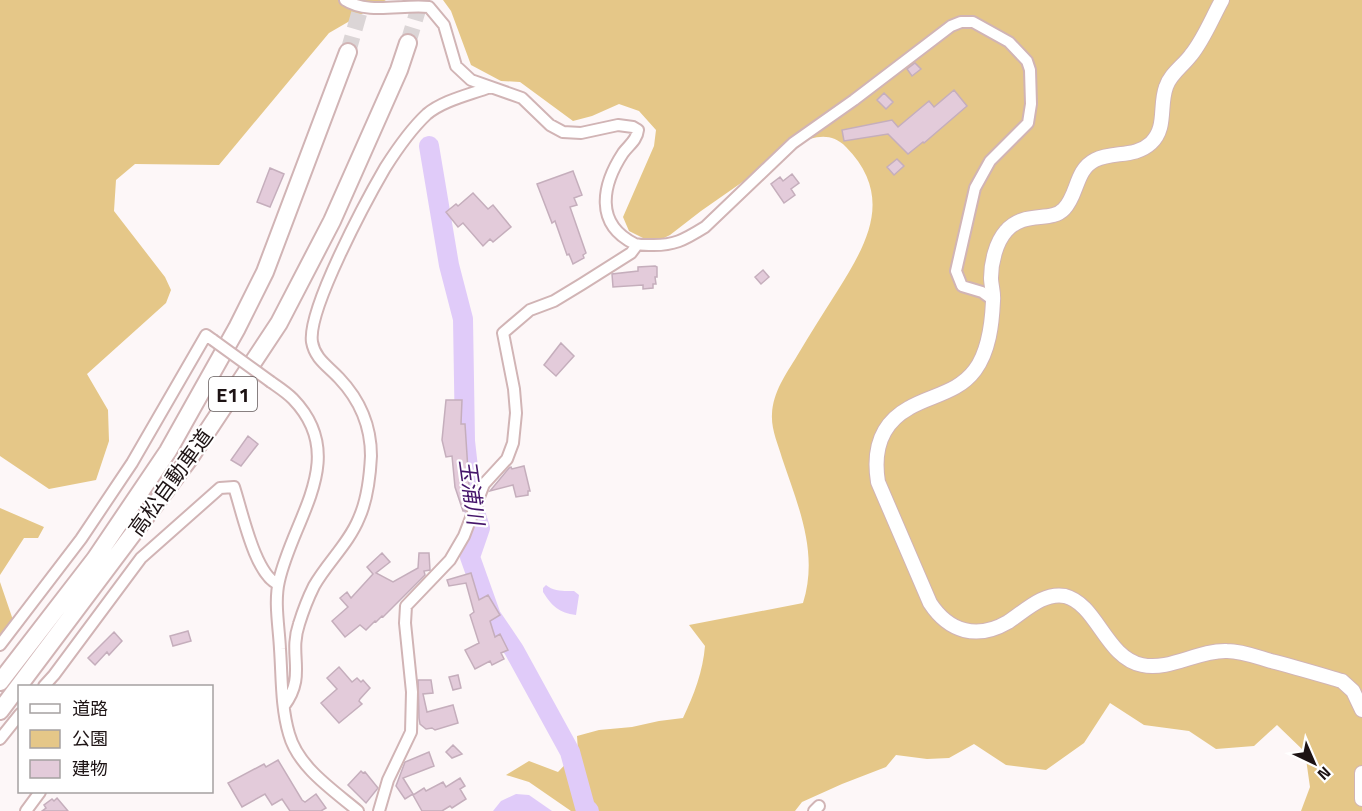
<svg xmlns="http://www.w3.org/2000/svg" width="1362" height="811" font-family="'Titillium Web','Noto Sans JP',sans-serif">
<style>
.green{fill:#e5c788}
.water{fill:#e0cbf9}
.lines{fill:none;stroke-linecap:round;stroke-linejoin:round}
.river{stroke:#e0cbf9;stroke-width:20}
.building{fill:#e3cbda;stroke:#c5aebc;stroke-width:1.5}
.highway-tunnel{stroke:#dbd5d6;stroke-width:16;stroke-dasharray:16 8;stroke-linecap:butt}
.minor-casing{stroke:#d1b4b5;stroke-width:14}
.major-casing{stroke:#d1b4b5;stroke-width:16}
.highway-casing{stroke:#d1b4b5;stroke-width:20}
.minor{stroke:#fff;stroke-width:10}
.major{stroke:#fff;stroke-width:14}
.highway{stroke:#fff;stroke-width:16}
.minor-bridge-casing{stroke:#d1b4b5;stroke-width:14;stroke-linecap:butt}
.minor-bridge{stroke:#fff;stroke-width:10}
.labels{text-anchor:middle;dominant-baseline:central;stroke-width:4.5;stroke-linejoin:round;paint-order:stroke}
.shield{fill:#fff;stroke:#615a5a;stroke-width:1.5}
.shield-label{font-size:20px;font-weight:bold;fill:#1d1314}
.street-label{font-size:21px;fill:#1d1314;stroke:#fff}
.water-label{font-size:22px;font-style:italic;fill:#45156a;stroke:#fff}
</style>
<rect width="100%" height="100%" fill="#fdf7f8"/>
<!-- green -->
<path class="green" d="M0,0h386l-57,33 -110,132 -84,-1 -19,16 -2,31 51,66 6,13 -5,13 -79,71 21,36 1,31 -13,39 -47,9 -49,-33z
M443,0h919v811h-61l9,-24 -5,-35 -28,-27 -23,21 -38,3 -27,-18 -45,-6 -34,-22 -26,40 -38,27 -40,-5 -32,-21 -25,14 -22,1 -31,-4 -10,12 -44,17 -40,18 -7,9h-224l-42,-29 -23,-7 23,-14 29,11 20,-21 -1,-15 22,-6 33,-3 27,-6 24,-3c11,-23 20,-47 22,-72l-16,-21 114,-22c16,-51 -5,-97 -21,-145 -4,-14 -11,-29 -10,-44 1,-22 14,-40 25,-58 13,-22 27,-44 41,-66 30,-48 56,-94 8,-143 -15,-15 -31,-11 -49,-3l-96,67 -31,24 -10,5 -17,-2 -14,-7 -6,-14 31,-71 2,-16 -17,-19 -20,-7 -27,12 -19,5 -53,-39 -19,-1 -30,-16 -20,-54z
M0,508l44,19 -6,11h-14l-24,37z
M0,582l13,38 -13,16z"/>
<!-- water -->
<path class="water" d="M546,585c8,7 19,6 28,6l5,4 -3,20c-17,-2 -24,-9 -33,-23v-4z
M516,794l13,1 23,16h-59l8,-10z"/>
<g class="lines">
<!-- river -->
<path class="river" d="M429,146l20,119 14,54 2,122 7,62 8,25 -10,29 21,59 23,34 56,102 15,55 4,4"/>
</g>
<!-- building -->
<path class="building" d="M915,63l6,6 -9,7 -5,-7z
M954,90l13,16 -43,37 -1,-1 -15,12 -20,-20 -44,7 -2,-11 50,-10 6,7 31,-26 5,6z
M884,93l9,9 -7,7 -9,-9z
M897,159l7,7 -10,9 -7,-8z
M270,168l14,6 -14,33 -13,-5z
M573,171l9,24 -8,3 3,7 -7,2 16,46 -3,2 1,3 -11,6 -4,-10 -2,1 -12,-34 -3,2 -15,-39z
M792,174l7,9 -8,6 4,6 -11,8 -13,-19 9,-7 3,4z
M473,193l15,16 5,-4 18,22 -18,15 -3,-3 -7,7 -20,-23 -5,4 -12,-15 10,-8 2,2z
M655,266l2,1v10h-2l1,7h-3v4l-10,1v-4l-30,2 -1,-13 26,-3v-4z
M763,270l6,7 -8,7 -6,-7z
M561,343l13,13 -18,20 -12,-11z
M446,400h16l-1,24h4l4,62h-4l4,16 -3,9h-3l-8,-24 -3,-31 -6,1 -4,-17z
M248,436l10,8 -17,22 -10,-6z
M524,466l6,25h-2v4l-12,2 -3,-12 -23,6 19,-23 2,-1 1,2z
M382,553l8,9 -14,11 17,9 25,-14 1,-15h10l1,17 -6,1 1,4 -42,42 -1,-1 -6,6 -1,-1 -9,9 -6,-5 -15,12 -13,-16 16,-14 -8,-9 7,-6 4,6 22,-24 -6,-7z
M471,573l8,27 9,-5 12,20 -10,6 5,16 5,-3 8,16 -7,3 3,6 -12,6 -2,-4 -15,8 -10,-19 14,-7 -9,-28 4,-3 -8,-29 -17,3 -2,-6z
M188,631l3,10 -18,5 -3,-10z
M114,632l8,9 -13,14 -2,-3 -12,13 -7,-7z
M339,667l13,15 5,-4 4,4 2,-2 7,8 -10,11 -1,2 3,3 -23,19 -18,-20 16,-14 -10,-11z
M458,675l3,13 -8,2 -4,-13z
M418,680h13l2,13 -10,1 4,18 26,-7 5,18 -23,7 -3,-2 -6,1 -6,-5 -1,-6z
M453,745l9,9 -10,4 -6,-6z
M429,752l5,14 -31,12 10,16 -8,5 -9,-13 9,-24z
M278,760l24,40 3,2 11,-8 10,14 -5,3h-31l-8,-12 -10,6 -7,-11 -23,13 -14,-24 36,-19 2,3z
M361,771l2,2 2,-1 13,16 -12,15 -18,-18z
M460,778l5,8 -5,3 6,10 -14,9 -2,-2 -8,5h-20l-9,-16 11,-7 2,3 17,-9 3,5z
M57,798l11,13h-26l4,-3 -2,-3 8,-6 2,2z"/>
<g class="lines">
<!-- highway-tunnel -->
<path class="highway-tunnel" d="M408,43l13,-43
M348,52l15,-52"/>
<!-- minor casing -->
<g class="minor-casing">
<path id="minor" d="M345,0c23,15 57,4 84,7l15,18 12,41 15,14 51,18 28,27 13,7 18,1 37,-8 15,2 5,3c-1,10 -9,15 -15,23 -21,32 -29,71 12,91 4,1 9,1 14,1 25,1 35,-5 56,-18l88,-84 61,-43 97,-74 10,-4h12l36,20 18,19 3,9 1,34 -3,19 -38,38 -15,27 -19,83 6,15 20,6 11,8
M271,382c7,5 15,10 22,17 57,59 0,119 -14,182 -5,21 0,46 1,68 2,28 1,58 9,85 9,33 44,56 69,77
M0,645l81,-106 51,-76 74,-128 7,5
M44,686l10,-11 87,-117 79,-70 14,-1c8,24 21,88 44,97
M284,706c23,-31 4,-50 15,-82 4,-13 9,-26 15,-38 13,-23 35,-43 45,-68 9,-20 11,-42 12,-62 0,-30 -12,-57 -32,-78 -11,-12 -24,-19 -27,-36 -5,-32 55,-143 73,-174 12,-19 26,-39 42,-54 17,-14 42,-19 63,-27
M0,739l20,-25
M26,811l14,-19
M379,811l9,-31 23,-48 1,-40 -7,-69 1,-17 44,-46 14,-24 20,-52 23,-25 6,-16 3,-30 -2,-24 -11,-56 27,-23 24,-9 28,-17 49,-31 6,-8
M814,811l5,-5"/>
</g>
<!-- major casing -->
<g class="major-casing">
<path id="major" d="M1222,0c-10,18 -18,39 -31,55 -8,11 -21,19 -25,32 -7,19 1,41 -15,56 -16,15 -38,8 -56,17 -20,10 -17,35 -31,49 -13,14 -40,1 -58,22 -10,11 -15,32 -15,47 0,7 3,15 2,23 -1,23 -4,50 -18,69 -17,23 -44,25 -66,38 -29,16 -36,43 -31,74l52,121c19,29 47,37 78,19 17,-11 35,-30 57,-26 32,8 41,62 77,69 28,6 56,-15 85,-14 15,0 30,6 44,10 24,6 47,13 71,20l11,10 9,19
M1362,773v26"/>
</g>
<!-- highway casing -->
<g class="highway-casing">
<path id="highway" d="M0,682l95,-123 73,-108 69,-123 28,-56 83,-220
M0,711l189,-252 90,-136 53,-102 67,-151 9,-27"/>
</g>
<!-- minor -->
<use href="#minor" class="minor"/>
<!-- major -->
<use href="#major" class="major"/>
<!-- highway -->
<use href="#highway" class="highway"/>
<!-- minor-bridge casing -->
<g class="minor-bridge-casing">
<path id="minor-bridge" d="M213,340l58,42"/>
</g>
<!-- minor-bridge -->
<use href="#minor-bridge" class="minor-bridge"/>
</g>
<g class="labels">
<!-- shield labels -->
<rect class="shield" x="209" y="377" width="48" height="34" rx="4.5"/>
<g class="shield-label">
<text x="233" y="394">E11</text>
</g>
<!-- street labels -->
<g class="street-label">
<text transform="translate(170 482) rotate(-54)">高松自動車道</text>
</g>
<!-- water labels -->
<g class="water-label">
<text transform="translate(472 492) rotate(82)">玉浦川</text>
</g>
</g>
<!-- legend -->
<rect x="18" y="685" width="195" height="108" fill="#ffffff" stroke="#a5a1a1" stroke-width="1.5"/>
<rect x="30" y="704" width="30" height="9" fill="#ffffff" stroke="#a5a1a1" stroke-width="1.5"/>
<text x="72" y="715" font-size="18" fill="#1d1314">道路</text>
<rect x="30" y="730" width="30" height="18" fill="#e5c788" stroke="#a5a1a1" stroke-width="1.5"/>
<text x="72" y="745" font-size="18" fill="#1d1314">公園</text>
<rect x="30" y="760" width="30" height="18" fill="#e3cbda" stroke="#a5a1a1" stroke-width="1.5"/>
<text x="72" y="775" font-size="18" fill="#1d1314">建物</text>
<!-- north arrow -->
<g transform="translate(1314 763) rotate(136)" stroke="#ffffff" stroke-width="4.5" paint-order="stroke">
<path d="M0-4.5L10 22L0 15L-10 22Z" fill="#1d1314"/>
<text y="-9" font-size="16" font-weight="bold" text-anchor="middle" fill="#1d1314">N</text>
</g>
</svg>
